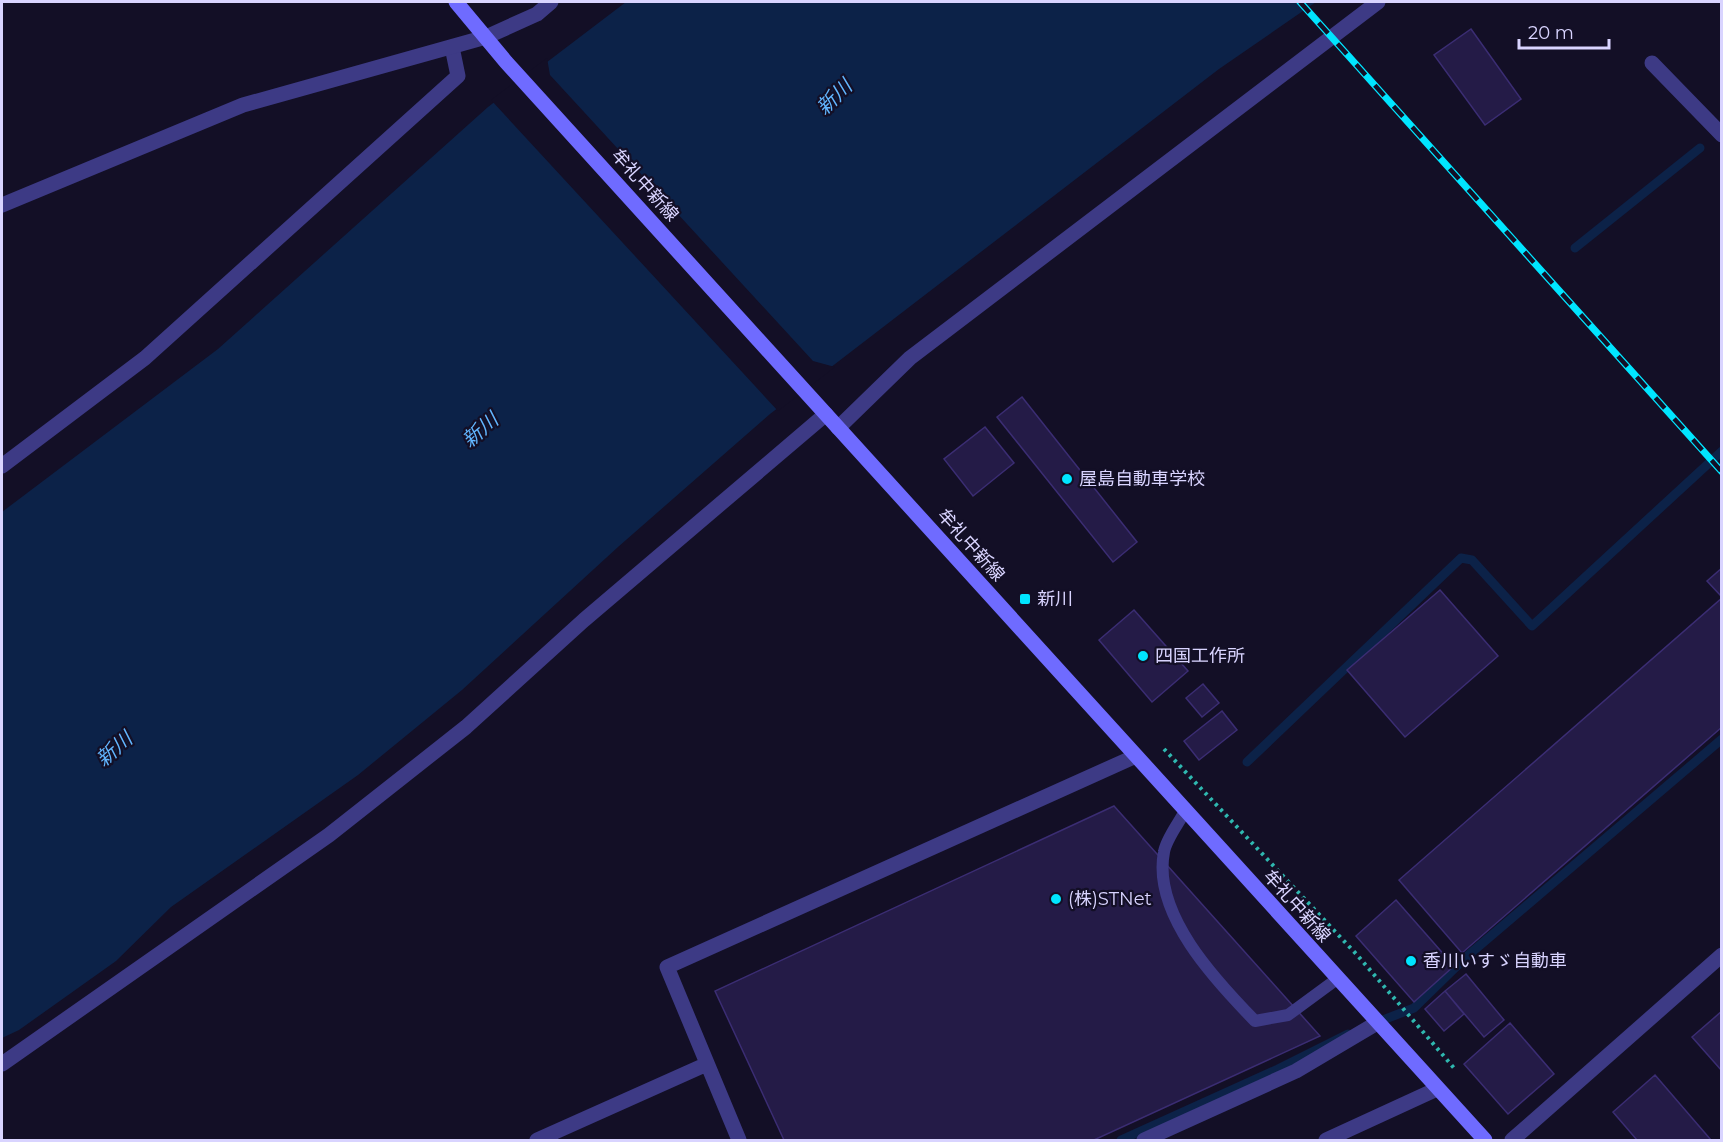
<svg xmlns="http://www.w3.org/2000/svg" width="1723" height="1142" font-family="Montserrat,'Noto Sans JP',sans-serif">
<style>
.water{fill:#0c2248}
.pier{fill:#130f26}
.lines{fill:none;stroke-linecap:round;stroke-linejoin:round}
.stream{stroke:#0c2248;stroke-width:9}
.building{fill:#241b47;stroke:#3b2d73;stroke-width:1.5}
.path{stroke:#2fb8b0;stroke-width:4;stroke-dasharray:3 4.5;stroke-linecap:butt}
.service{stroke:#3d3a85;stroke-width:12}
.minor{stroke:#3d3a85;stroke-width:15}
.tertiary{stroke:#3d3a85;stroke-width:15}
.secondary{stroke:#6f6bff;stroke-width:15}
.rail-casing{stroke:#00e5ff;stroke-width:7}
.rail{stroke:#130f26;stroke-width:4.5;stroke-dasharray:14;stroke-linecap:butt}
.poi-dot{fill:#00e5ff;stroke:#130f26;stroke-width:2}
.labels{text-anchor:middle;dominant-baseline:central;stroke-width:4.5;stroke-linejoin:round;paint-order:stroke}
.street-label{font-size:18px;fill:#d9d4ff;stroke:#130f26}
.poi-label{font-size:18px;fill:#d9d4ff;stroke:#130f26;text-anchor:start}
.water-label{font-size:20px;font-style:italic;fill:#62b6ff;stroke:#130f26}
</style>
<rect width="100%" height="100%" fill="#130f26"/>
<!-- water -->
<path class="water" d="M626,2h690l-97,67 -449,345 -152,133 -156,143 -104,85 -187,132 -55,54 -97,69 -17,8v-526l216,-163 270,-242z"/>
<!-- pier -->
<path class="pier" d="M547,58l3,17 263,286 22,6 -57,44 -287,-311z"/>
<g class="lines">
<!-- stream -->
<path class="stream" d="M1575,248l125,-100
M1247,762l214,-204 11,2 60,66 190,-175
M1375,1023l39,-15 51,-50 257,-219
M1121,1140l157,-71 70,-35"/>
</g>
<!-- building -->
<path class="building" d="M1471,29l50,70 -36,26 -51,-70z
M1022,397l115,145 -24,20 -116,-145z
M985,427l29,36 -41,33 -29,-37z
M1722,568v29l-15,-16z
M1440,590l58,66 -93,81 -58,-67z
M1722,598v129l-260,226 -63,-73z
M1134,610l54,61 -36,31 -53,-62z
M1203,684l16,19 -17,14 -16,-19z
M1222,711l15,19 -38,30 -15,-19z
M1114,806l206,230 -226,104h-310l-69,-149z
M1396,900l58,66 -40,36 -58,-66z
M1466,974l38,46 -20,17 -39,-46z
M1445,991l19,23 -20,17 -19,-22z
M1722,1011v60l-30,-34z
M1510,1023l44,51 -46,40 -44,-50z
M1655,1075l56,65h-74l-24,-28z"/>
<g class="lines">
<!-- path -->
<path class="path" d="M1164,749l194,207 96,112"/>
<!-- service -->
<path class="service" d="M1185,811c-6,12 -19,28 -21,41 -12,62 52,129 91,169l33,-6 49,-36"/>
<!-- minor -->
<path class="minor" d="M486,37l51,-23 14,-12
M1652,63l70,72
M2,466l143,-108 313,-282 -6,-29
M2,1064l327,-229 137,-108 118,-107 242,-206
M537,1140l170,-76
M739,1140l-72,-173 469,-211
M1144,1140l152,-69 81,-48
M1326,1140l111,-51
M1512,1140l210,-185"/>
<!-- tertiary -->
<path class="tertiary" d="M2,205l241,-100 243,-68
M838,428l72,-70 468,-356"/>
<!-- secondary -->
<path class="secondary" d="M456,2l50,60 979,1078"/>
<!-- rail casing -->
<g class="rail-casing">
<path id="rail" d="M1300,2l422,470"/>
</g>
<!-- rail -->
<use href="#rail" class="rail"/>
</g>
<!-- markers -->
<g class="poi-dot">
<circle cx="1067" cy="479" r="6"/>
<rect x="1019" y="593" width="12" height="12" rx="3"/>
<circle cx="1143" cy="656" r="6"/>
<circle cx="1056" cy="899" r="6"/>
<circle cx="1411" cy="961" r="6"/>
</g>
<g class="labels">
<!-- street labels -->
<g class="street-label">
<text transform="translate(645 185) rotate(48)">牟礼中新線</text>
<text transform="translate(971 545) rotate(48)">牟礼中新線</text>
<text transform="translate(1297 906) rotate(48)">牟礼中新線</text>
</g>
<!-- poi labels -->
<g class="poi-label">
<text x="1079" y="479">屋島自動車学校</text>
<text x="1037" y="599">新川</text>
<text x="1155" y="656">四国工作所</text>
<text x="1068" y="899">(株)STNet</text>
<text x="1423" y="961">香川いすゞ自動車</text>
</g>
<!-- water labels -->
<g class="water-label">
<text transform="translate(834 97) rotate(-45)">新川</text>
<text transform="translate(480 430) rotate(-41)">新川</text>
<text transform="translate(114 749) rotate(-41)">新川</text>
</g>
</g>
<!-- border -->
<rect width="1723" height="1142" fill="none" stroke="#d9d4ff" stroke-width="6"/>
<!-- scale -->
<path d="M1519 39v9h90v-9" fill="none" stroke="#d9d4ff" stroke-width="3"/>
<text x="1528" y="39" font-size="18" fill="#d9d4ff" stroke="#130f26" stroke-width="4.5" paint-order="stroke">20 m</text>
</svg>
